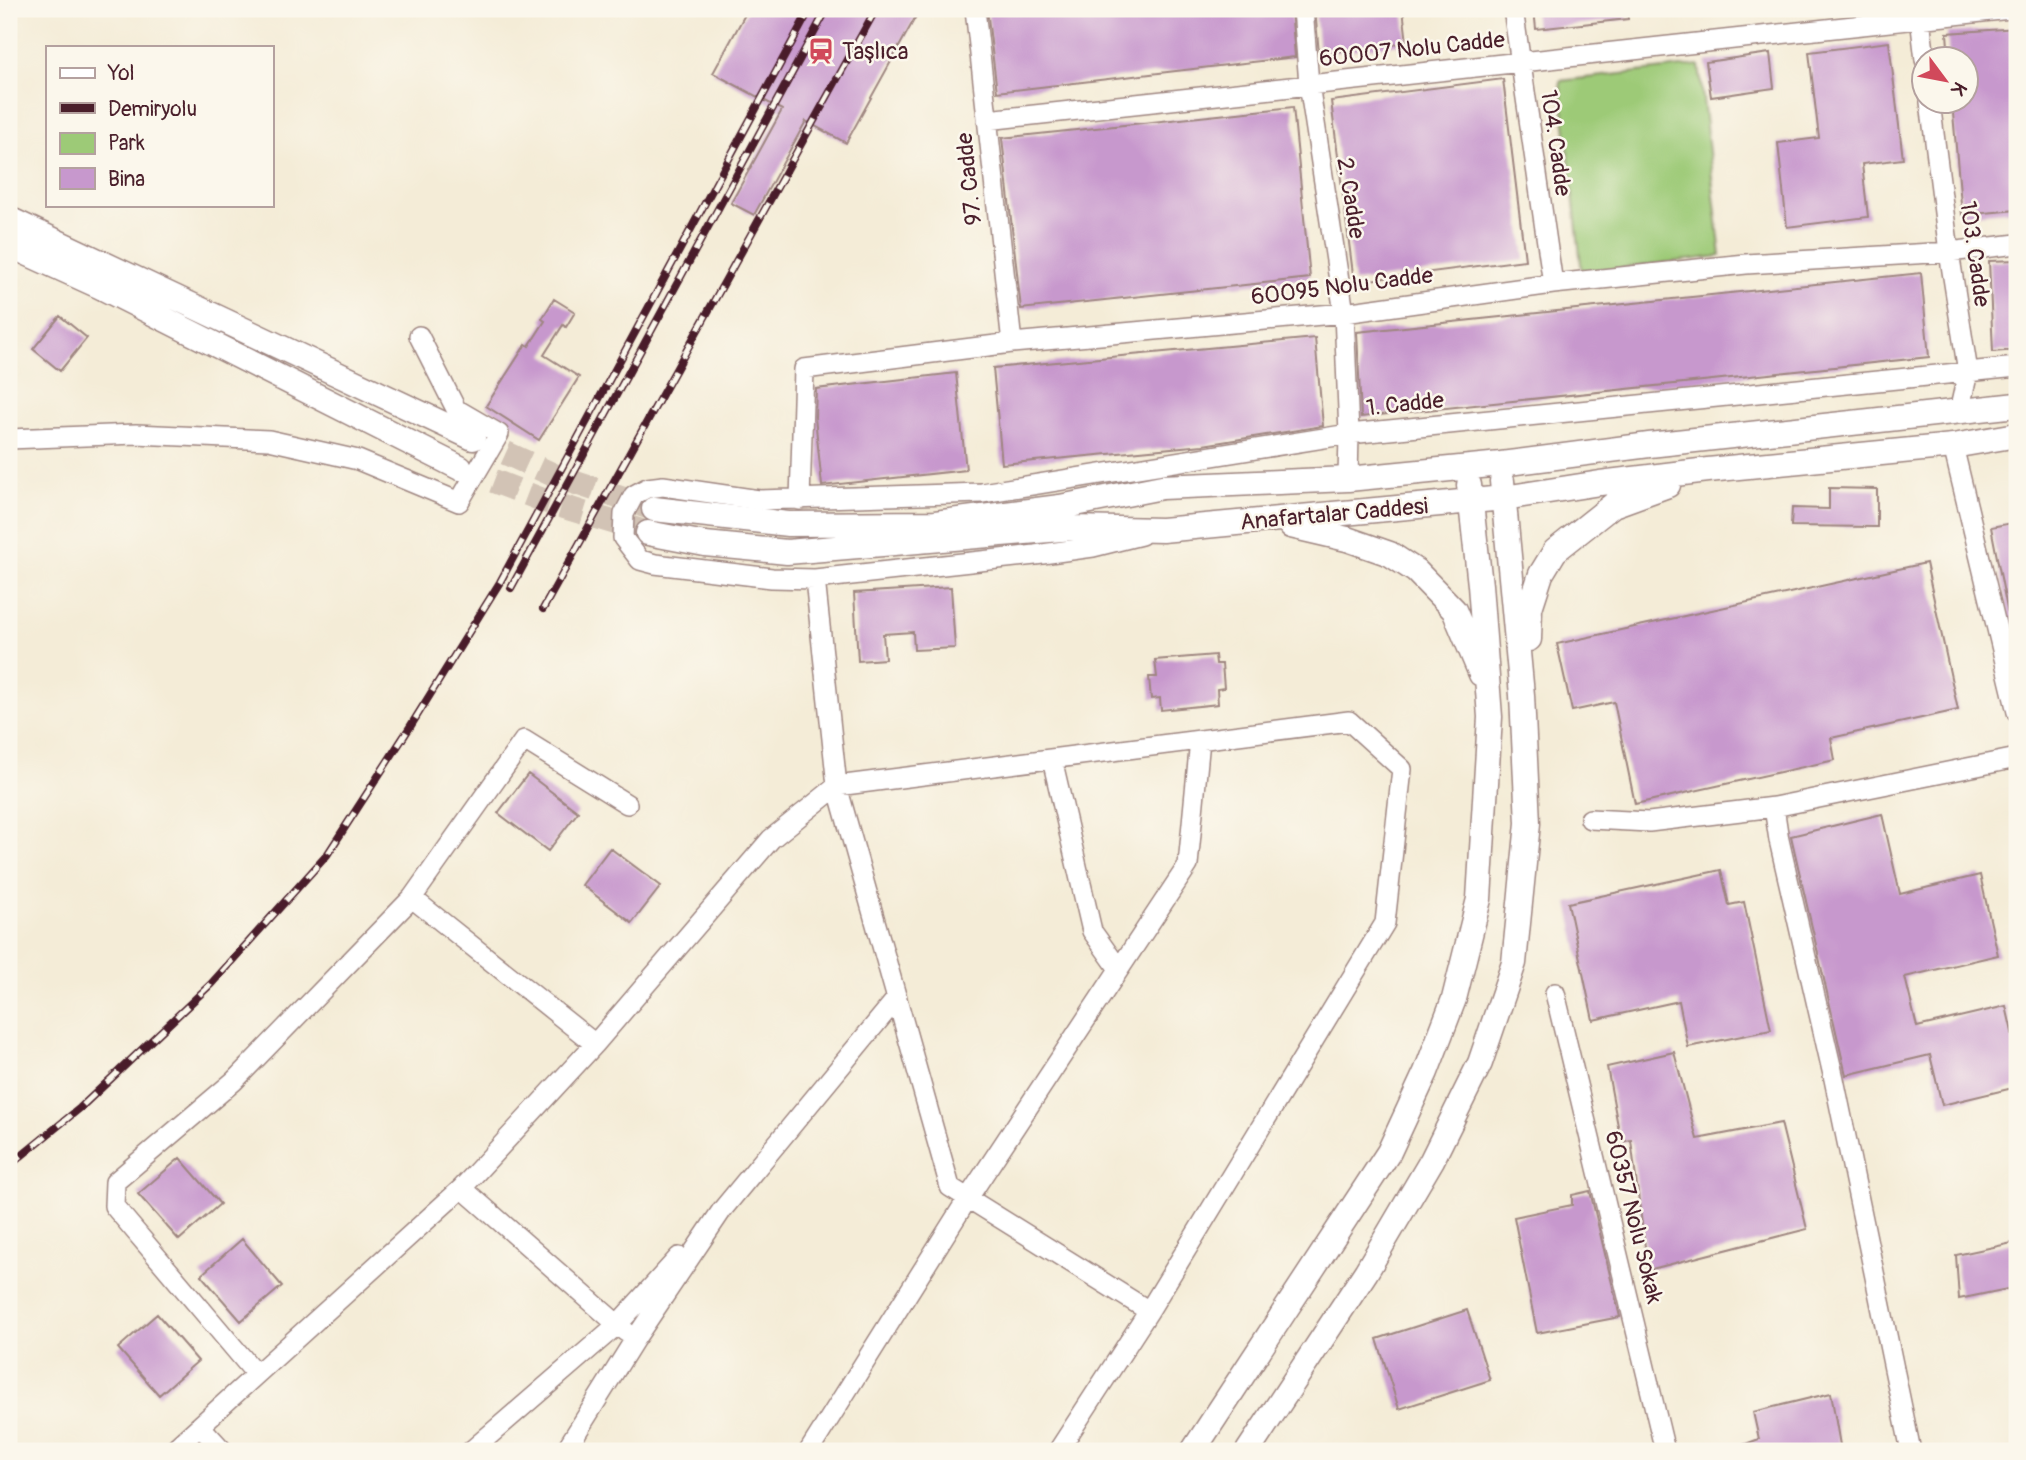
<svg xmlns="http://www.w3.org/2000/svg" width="2026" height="1460" font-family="Pangolin,sans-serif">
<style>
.green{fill:#9dca77;stroke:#747451;stroke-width:2}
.building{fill:#c798cd}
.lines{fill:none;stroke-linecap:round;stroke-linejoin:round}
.major-tunnel{stroke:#d2c3b5;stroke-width:24;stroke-dasharray:24 12;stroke-linecap:butt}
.minor-casing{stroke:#9f8681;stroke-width:22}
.major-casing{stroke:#9f8681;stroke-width:27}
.minor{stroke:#fff;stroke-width:19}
.major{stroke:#fff;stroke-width:24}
.rail-casing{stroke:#4a1f2b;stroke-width:8}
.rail{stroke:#fbf7ec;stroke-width:5;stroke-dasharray:16;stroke-linecap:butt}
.labels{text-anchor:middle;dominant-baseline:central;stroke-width:5;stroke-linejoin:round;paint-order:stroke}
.street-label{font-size:23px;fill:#4a1f2b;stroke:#fbf7ec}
.poi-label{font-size:23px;fill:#4a1f2b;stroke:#fbf7ec;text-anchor:start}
</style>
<rect width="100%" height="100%" fill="#fbf7ec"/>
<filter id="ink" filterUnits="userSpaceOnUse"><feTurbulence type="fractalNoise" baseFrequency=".0143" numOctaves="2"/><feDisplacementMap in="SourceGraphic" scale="14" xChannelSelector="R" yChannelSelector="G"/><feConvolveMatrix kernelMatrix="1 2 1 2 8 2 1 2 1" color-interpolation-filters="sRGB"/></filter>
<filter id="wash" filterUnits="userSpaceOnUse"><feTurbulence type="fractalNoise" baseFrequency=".00686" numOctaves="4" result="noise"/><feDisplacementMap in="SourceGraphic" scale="28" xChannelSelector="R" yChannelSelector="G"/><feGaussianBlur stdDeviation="1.57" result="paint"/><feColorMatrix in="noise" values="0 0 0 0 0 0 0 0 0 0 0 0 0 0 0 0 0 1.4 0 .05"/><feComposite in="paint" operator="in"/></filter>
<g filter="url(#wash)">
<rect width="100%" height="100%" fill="#f4ecd7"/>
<!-- green -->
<path class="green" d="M1699,65l22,191 -139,17 -22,-192z"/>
<g id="blocks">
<!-- building -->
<path class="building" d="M748,9h172l-74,134 -40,-22 -52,94 -23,-12 51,-93 -69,-37z
M987,9h304l4,48 -298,35z
M1315,9h88l4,34 -88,11z
M1534,9h93l1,10 -92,10z
M2017,28v182l-55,5 -10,-113h14v-42h-17l-2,-27z
M1889,42l14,117 -41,5 6,53 -81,10 -9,-84 41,-5 -10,-86z
M1770,53l4,35 -63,9 -5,-35z
M1503,79l22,181 -171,22 -23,-181z
M1293,107l17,171 -289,31 -19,-171z
M2017,260v90l-24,2 -4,-91z
M1921,273l8,84 -568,60 -4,-85z
M554,299l21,13 -9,15 -3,-2 -19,30 35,22 -40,63 -53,-34 40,-62 3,2 16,-25 -3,-2z
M60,316l27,22 -27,33 -27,-22z
M1315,338l8,88 -120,19 -201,19 -9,-96z
M956,373l10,97 -144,16 -7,-69 1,-28z
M1829,488l48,1v38l-86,-1 1,-18 37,1z
M2017,522v102h-7l-19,-97z
M1926,563l32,147 -127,28 4,22 -200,44 -21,-102 -42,9 -15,-67z
M951,587l4,61 -41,2 -1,-18 -30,2 2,25 -27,2 -4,-68z
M1215,655l1,9h6l2,24 -7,1 1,15 -57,6 -1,-12 -9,1 -2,-22h8l-2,-17z
M528,774l50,38 -30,39 -50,-38z
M1882,814l18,80 80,-19 18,80 -93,22 12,50 89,-21 11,48v33l-75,18 -12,-50 -84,20 -55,-239z
M610,848l51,38 -29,37 -50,-38z
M1721,870l8,35 15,-3 27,128 -83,17 -9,-46 -86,19 -25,-117z
M1674,1052l23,87 84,-16 26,106 -159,41 -17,-130 -10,2 -14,-75z
M180,1158l40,46 -41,36 -41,-46z
M1590,1191l30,126 -83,16 -23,-116 58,-12v-10z
M242,1239l40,47 -41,35 -40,-46z
M2017,1242v45l-58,12 -3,-44z
M1467,1310l23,70 -91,29 -22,-70z
M157,1314l41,47 -39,34 -41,-47z
M1831,1393l10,58h-109v-2l27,-10 -6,-27z"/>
</g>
</g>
<g filter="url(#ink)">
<use href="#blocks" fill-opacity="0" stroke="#9f8681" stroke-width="2"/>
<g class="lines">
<!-- major-tunnel -->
<path class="major-tunnel" d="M473,438l85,39 96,32
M460,468l88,34 100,31"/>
<!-- minor casing -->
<g class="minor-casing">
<path id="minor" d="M975,9l37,334
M1303,9l6,75 35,229 5,121 -1,45
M1513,9l40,275
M1919,9l6,51
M1930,102l19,150 19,120 -9,40
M987,120l1023,-111
M9,439l127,-5 133,6 89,20 101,42 40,-68 -43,-25 -37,-73
M1953,446l64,266
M800,500l4,-131 208,-26 332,-30 209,-29 193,-20 203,-12 68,-8
M1141,535l-48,12 -58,8 -220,24 -43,-1 -117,-14 -15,-4 -17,-22 1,-24 10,-19 13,-7 16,-2 96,14 223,-7 367,-59 668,-67
M815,579l22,207 113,401 199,124
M1052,759l40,172 27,38
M1774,807l5,33 55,239 77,372
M1590,819l59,3 125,-15 243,-49
M412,898l183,146
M1555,993l110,458
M462,1188l164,144
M256,1374l-142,-168 1,-24 119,-101 178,-183 112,-158 103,64
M200,1426l23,25
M172,1451l290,-263 133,-144 176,-205 66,-53 512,-65 53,48 -17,154 -236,388 -91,140
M471,1451l147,-127 61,-67
M565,1451l70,-112 87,-129 175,-212
M809,1451l159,-253 220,-333 12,-125"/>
</g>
<!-- major casing -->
<g class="major-casing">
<path id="major" d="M9,219l464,219
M9,245l90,41 361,182
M654,509l134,15 147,-1 125,-16 102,-20 186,-8 153,-15 148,-19 368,-40
M1291,526l56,13 43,15 26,17 38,39 27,64
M648,533l57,11 82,8 286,-24 89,2 342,-32 96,-15 108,-13 245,-24 64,-11
M1529,639l1,-31 11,-34 14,-23 58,-46 55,-20
M1193,1451l196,-299 37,-80 28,-73 25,-100 11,-182 -10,-132 -11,-100
M1248,1451l118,-179 66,-112 48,-97 34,-100 14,-140 -6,-128 -20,-214"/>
</g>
<!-- minor -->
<use href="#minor" class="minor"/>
<!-- major -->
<use href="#major" class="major"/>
<!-- rail casing -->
<g class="rail-casing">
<path id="rail" d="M511,588l316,-579
M543,609l333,-600
M9,1166l71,-58 131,-124 116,-129 83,-128 90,-145 310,-573"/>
</g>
<!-- rail -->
<use href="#rail" class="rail"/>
</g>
</g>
<!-- icons -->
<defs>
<g id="station-bare" transform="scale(2.1)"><path d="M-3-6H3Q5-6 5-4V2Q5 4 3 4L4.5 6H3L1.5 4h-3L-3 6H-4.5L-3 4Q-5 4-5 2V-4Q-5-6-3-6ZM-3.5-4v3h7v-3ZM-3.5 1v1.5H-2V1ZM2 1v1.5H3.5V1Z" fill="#d1495b" stroke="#fbf7ec" stroke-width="2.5" paint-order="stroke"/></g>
</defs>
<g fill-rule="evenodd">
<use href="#station-bare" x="821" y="51"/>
</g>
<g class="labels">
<!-- street labels -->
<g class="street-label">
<text transform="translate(1412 49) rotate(-6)">60007 Nolu Cadde</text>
<text transform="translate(1556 143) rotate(82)">104. Cadde</text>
<text transform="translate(969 179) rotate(-96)">97. Cadde</text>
<text transform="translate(1351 198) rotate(81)">2. Cadde</text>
<text transform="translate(1975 254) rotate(82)">103. Cadde</text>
<text transform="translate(1342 286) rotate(-7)">60095 Nolu Cadde</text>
<text transform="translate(1405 404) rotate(-6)">1. Cadde</text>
<text transform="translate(1334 514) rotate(-5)">Anafartalar Caddesi</text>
<text transform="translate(1634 1217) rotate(76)">60357 Nolu Sokak</text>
</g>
<!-- poi labels -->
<g class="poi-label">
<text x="842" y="51">Taşlıca</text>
</g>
</g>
<!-- margin -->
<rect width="2026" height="1460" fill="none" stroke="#fbf7ec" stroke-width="35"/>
<!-- legend -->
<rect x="46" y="46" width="228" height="161" fill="#fbf7ec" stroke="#b4a19f" stroke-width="2"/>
<rect x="60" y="68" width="35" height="10" fill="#ffffff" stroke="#b4a19f" stroke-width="2"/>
<text x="108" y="80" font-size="21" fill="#4a1f2b">Yol</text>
<rect x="60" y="103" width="35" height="10" fill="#4a1f2b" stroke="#b4a19f" stroke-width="2"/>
<text x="108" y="116" font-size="21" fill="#4a1f2b">Demiryolu</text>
<rect x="60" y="133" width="35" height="21" fill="#9dca77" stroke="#b4a19f" stroke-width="2"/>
<text x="108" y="150" font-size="21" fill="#4a1f2b">Park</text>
<rect x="60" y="168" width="35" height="21" fill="#c798cd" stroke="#b4a19f" stroke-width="2"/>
<text x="108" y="186" font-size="21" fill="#4a1f2b">Bina</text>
<!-- north arrow -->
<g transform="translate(1945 80) rotate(122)"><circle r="33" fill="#fbf7ec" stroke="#b4a19f" stroke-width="2"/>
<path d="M0-5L12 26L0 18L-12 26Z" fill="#d1495b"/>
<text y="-10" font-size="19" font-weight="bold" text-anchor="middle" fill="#4a1f2b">K</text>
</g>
</svg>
